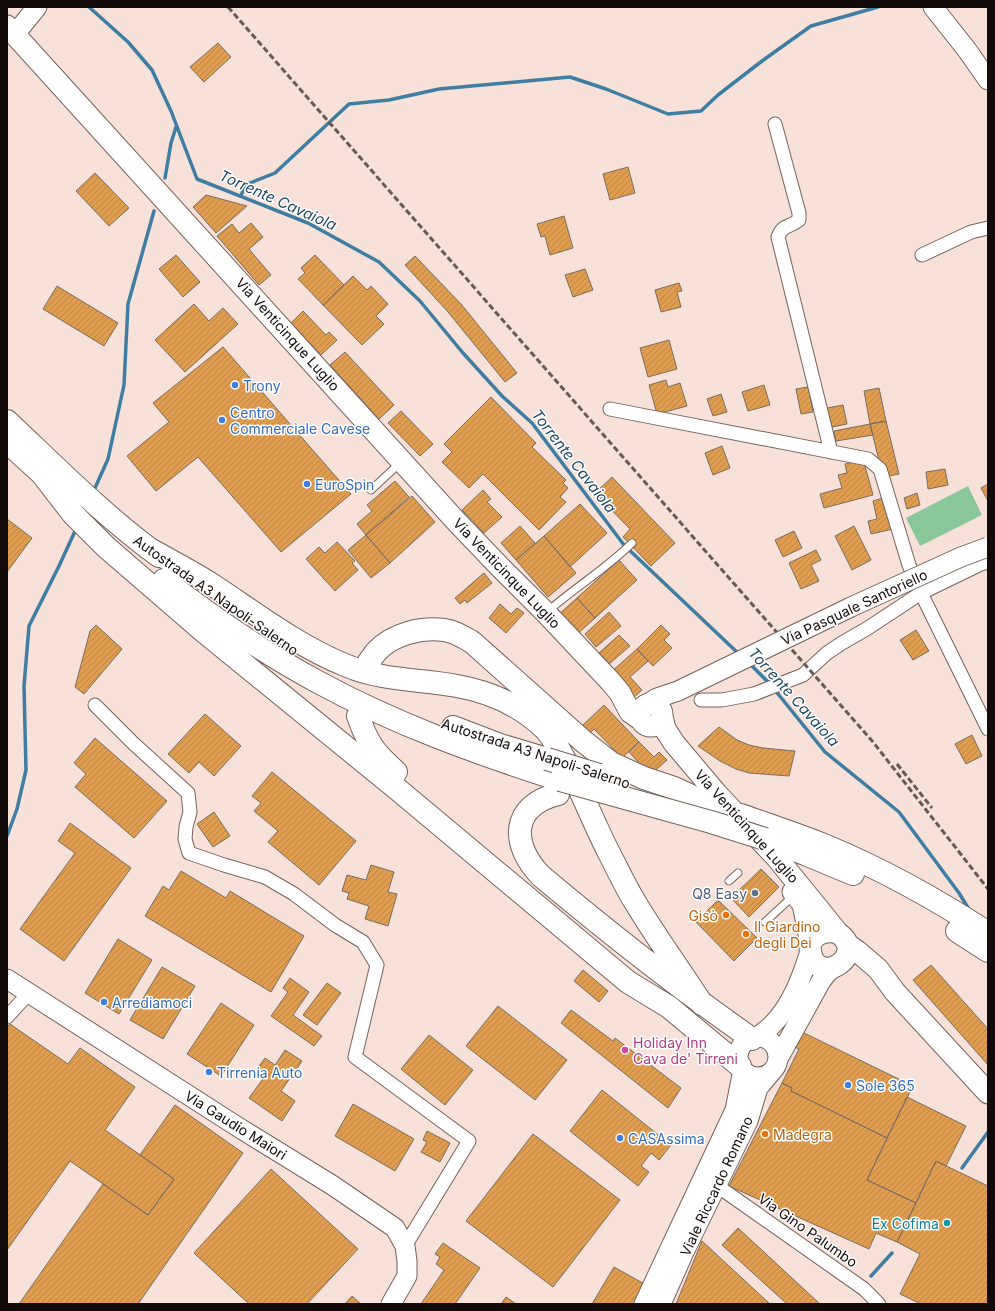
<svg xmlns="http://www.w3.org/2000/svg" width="995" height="1311" font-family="Inter,sans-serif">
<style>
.pitch{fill:#89c69c}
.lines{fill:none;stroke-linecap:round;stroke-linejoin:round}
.stream{stroke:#3e7da4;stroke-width:3.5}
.building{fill:url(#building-hatch);stroke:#7a6d5e}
.highway-tunnel{stroke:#d5c1b9;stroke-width:22;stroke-dasharray:22 11;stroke-linecap:butt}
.lane-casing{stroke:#75625a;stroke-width:9}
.street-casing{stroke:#75625a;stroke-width:15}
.secondary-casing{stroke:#75625a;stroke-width:21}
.primary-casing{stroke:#75625a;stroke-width:23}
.highway-casing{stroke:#75625a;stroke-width:24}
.lane{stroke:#fff;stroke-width:7}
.street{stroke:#fff;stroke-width:13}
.secondary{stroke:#fff;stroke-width:19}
.primary{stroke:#fff;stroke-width:21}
.highway{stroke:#fff;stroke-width:22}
.rail{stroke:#675a55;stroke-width:3;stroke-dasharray:6 3;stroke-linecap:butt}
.secondary-bridge-casing{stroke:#75625a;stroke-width:21;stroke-linecap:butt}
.highway-bridge-casing{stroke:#75625a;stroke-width:24;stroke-linecap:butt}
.secondary-bridge{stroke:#fff;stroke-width:19}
.highway-bridge{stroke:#fff;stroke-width:22}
.shop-dot{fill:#3f7fe0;stroke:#fff;stroke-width:1.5}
.service-dot{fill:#5c6f8a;stroke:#fff;stroke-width:1.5}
.food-dot{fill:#e8710a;stroke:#fff;stroke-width:1.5}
.hotel-dot{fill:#d1479c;stroke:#fff;stroke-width:1.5}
.culture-dot{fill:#0f9aa8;stroke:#fff;stroke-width:1.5}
.labels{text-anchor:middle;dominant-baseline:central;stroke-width:3;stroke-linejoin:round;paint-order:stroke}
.street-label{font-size:14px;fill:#130b09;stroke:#fff}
.shop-label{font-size:14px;fill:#366cbe;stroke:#fff;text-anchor:start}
.service-label{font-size:14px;fill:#4e5e75;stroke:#fff;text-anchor:end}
.food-label{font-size:14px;fill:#c56008;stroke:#fff;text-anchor:start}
.hotel-label{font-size:14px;fill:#b23c85;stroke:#fff;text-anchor:start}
.culture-label{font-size:14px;fill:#0d838f;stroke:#fff;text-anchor:end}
.water-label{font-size:15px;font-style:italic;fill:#1f475e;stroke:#fff}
</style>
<defs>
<pattern id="building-hatch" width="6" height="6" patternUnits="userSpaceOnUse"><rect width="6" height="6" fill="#de9d51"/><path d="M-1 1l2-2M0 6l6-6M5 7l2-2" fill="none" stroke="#be8645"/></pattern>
</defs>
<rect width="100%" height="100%" fill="#f7e1d8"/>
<!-- pitch -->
<path class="pitch" d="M968,486l14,29 -62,31 -14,-28z"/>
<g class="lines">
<!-- stream -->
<path class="stream" d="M89,7l39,35 24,28 19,41 26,68 111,44 71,39 41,39 43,52 39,43 30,27 92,122 116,110
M165,178l6,-35 5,-16
M241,196l4,-11 30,-12 74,-69 40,-4 50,-11 131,-12 36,12 62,25 33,-3 17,-16 44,-34 49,-35 67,-19
M95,488l13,-29 16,-74 4,-81 26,-93
M749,663l21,21
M774,689l51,63 74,60 60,81 11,18
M7,836l10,-27 9,-39 -2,-84 5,-60 30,-60 17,-37
M962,1168l26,-36
M871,1276l21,-23"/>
</g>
<!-- building -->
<path class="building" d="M218,43l13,14 -27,25 -14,-15z
M628,167l7,26 -25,7 -7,-26z
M95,173l34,35 -20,18 -33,-35z
M206,195l41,11 -31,27 -23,-26z
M564,216l9,32 -23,7 -5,-19 -4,1 -4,-13z
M251,223l12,14 -14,12 22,26 -12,10 -42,-49 15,-12 7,9z
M176,255l24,27 -17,15 -24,-28z
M315,255l29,30 -21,20 -25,-26 7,-6 -4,-5z
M415,256l46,48 56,69 -12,9 -57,-70 -43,-47z
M585,269l8,21 -20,7 -8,-22z
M353,276l14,14 4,-4 17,18 -12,12 8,8 -22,21 -39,-40z
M679,283l3,8 -5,1 4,15 -20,5 -6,-22z
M57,286l61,37 -14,23 -61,-37z
M194,304l15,17 14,-13 15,16 -53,48 -30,-32z
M303,311l23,24 3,-3 8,8 -16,15 -30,-32z
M669,340l8,29 -29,8 -8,-29z
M223,347l128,147 -70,58 -83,-95 -42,34 -29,-35 42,-34 -16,-19z
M345,352l49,53 -15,14 -49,-54z
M666,380l2,7 12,-4 7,23 -30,8 -8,-29z
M764,385l6,20 -22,6 -6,-19z
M808,387l5,25 -12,2 -5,-25z
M879,388l7,33 -16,3 -6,-33z
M721,394l6,18 -14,4 -6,-17z
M491,397l45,46 -4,4 34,33 -3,3 5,5 -8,9 6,5 -27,28 -56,-56 -14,14 -27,-26 10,-10 -8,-8z
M843,405l4,19 -20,4 -5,-19z
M401,411l32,33 -13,12 -32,-33z
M886,421l13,53 -16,3 -13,-53z
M870,424l3,11 -37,6 -2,-10z
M722,446l8,22 -17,7 -8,-22z
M863,459l10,36 -49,13 -4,-14 22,-6 -4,-13 9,-2 -2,-9z
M945,469l3,16 -20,4 -2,-17z
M612,477l63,66 -24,23 -28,-29 7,-8 -35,-36z
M395,481l14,16 -43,38 -9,-11 15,-13 -5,-6z
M988,484v17l-7,-13z
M483,490l8,9 -4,3 15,15 -18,16 -22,-23z
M917,493l3,12 -13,4 -3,-11z
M412,496l23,26 -45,41 -24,-28z
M886,497l7,32 -22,5 -3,-13 9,-2 -4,-18z
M580,504l27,29 -37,34 -26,-31z
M7,519l25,19 -25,34z
M520,526l15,17 -19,17 -15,-17z
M854,526l17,34 -19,10 -17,-34z
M794,531l8,17 -19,9 -8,-17z
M366,535l24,28 -19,15 -23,-28z
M544,536l32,37 -28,24 -32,-37z
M337,542l18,19 -3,2 6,7 -23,21 -29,-32 13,-12 6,6z
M816,550l5,10 -10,5 8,16 -18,8 -12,-26z
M619,560l18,20 -42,38 -18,-20z
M484,573l8,10 -25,20 -2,-3 -5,4 -5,-6z
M577,598l18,20 -19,17 -18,-20z
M500,604l11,10 6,-6 7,5 -18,20 -17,-15z
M609,612l12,14 -25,21 -11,-13z
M96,625l26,24 -38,45 -9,-7 15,-56z
M661,625l9,9 -6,6 8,8 -19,18 -16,-17z
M916,630l13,21 -16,9 -13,-20z
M619,635l11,11 -21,18 -10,-11z
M637,649l11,12 -18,16 12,13 -9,8 -23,-25z
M604,705l35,37 -17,16 -28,-29 -4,4 -7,-8z
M205,714l36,32 -27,30 -15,-14 -10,11 -21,-19z
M719,727l18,13 12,5 14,3 32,3 -6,25 -40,-3 -13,-4 -16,-8 -22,-15z
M972,735l10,21 -16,8 -11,-20z
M95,738l72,63 -33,37 -59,-51 11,-13 -12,-11z
M639,742l15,15 5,-5 8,8 -17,15 -21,-23z
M272,772l84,69 -37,44 -51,-43 10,-11 -24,-20 7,-8 -9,-7z
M214,812l16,24 -17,11 -16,-23z
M70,823l61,45 -67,93 -44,-32 55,-76 -17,-12z
M371,865l23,7 -6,20 9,2 -9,32 -23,-7 4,-13 -22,-7 2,-6 -7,-2 5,-16 19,5z
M761,869l18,18 -30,30 -18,-19z
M181,871l45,27 4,-7 74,45 -33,56 -126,-76 18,-30 6,4z
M718,900l39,38 -23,23 -38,-39z
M118,939l34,21 -33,54 -34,-21z
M931,965l57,64v36l-75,-85z
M162,967l33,19 -32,53 -33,-19z
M583,970l25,21 -9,11 -25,-21z
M290,978l19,14 -16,23 29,21 -8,10 -43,-30 17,-24 -5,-4z
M327,983l14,10 -24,32 -14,-10z
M221,1003l33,22 -33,51 -34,-22z
M498,1006l69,54 -32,40 -69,-54z
M571,1010l42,31 2,-3 66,50 -13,20 -107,-85z
M10,1024l58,40 12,-16 55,39 -30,43 69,49 -26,36 -78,-54 -63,89v-222z
M800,1031l113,55 -26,52 -96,-47 1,-3 -10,-5 17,-34 -6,-3z
M429,1035l44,35 -28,35 -44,-36z
M285,1050l17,11 -21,30 14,10 -13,20 -33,-23 16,-22 -9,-6 9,-12 10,7z
M782,1083l10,5 -1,3 96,47 -20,42 49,23 -19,39 -21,-9 -7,16 -140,-63z
M602,1090l69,55 -12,15 -8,-7 -10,13 8,6 -11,14 -68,-55z
M907,1097l59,29 -20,40 -10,-5 -20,42 -49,-23z
M353,1104l61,35 -19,32 -60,-35z
M175,1105l68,48 -105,151h-119l84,-120 45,31 26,-36 -34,-24z
M427,1131l23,12 -10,19 -19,-10 6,-10 -4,-2z
M533,1134l87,66 -67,87 -87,-66z
M936,1161l52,25v118h-67l-21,-10 20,-40 -23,-12z
M271,1169l87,80 -51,55h-58l-55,-51z
M738,1228l82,76h-33l-65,-59z
M702,1241l68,63h-94z
M443,1243l37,25 -25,36h-34l23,-34 -8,-6 4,-7 -5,-3z
M614,1267l34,19 -10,18h-46z
M352,1296l9,8h-16z
M506,1297l10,7h-15z"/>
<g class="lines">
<!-- highway-tunnel -->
<path class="highway-tunnel" d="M358,716c-3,-18 2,-37 10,-53"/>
<!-- lane casing -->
<g class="lane-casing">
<path id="lane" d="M371,490l29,-27
M547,612c27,-24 59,-43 85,-69
M729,881l9,-8
M765,922l25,-23 5,2"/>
</g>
<!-- street casing -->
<g class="street-casing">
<path id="street" d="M775,124l24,89v7c-10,8 -16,4 -21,17l53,215
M922,255l49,-23 17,-4
M610,409l258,50 12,10 29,96 12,28 67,136
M701,700h21l32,-6 49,-19 24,-22 15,-10 26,-15 53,-35 60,-29 7,-2
M95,705l38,38 55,50 2,19 -4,15 -1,12 4,14 35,12 41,12 29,17 41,31 28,17 14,23 -22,92 114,84 -64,105
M7,1017l22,-24
M716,1185l148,104 15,15"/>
</g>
<!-- secondary casing -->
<g class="secondary-casing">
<path id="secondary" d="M933,7l34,43 21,30
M15,34l22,-27
M647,704l10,-6 21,-7
M7,979l231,148 94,58 63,43 10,18 2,15v15l-16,28
M738 1057a20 20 0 1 1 40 0a20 20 0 1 1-40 0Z
M756,1038c5,-4 10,-7 15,-12 20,-19 31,-49 39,-75
M778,1059l43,-78 7,-9 5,-4
M644,1304l91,-194 8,-40
M661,1304l23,-52 64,-131 10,-33 15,-18"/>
</g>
<!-- primary casing -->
<g class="primary-casing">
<path id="primary" d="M7,26l448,494 43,45 48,48 65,69 9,11 10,19 10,7
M640 715a11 11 0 1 1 22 0a11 11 0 1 1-22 0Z
M662,716l3,13 9,14 43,51 60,64 61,75c31,22 -19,54 -27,21 -5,-18 13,-25 27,-21
M793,892l10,12 8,40
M847,944l10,7 21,18 17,23 93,101"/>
</g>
<!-- highway casing -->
<g class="highway-casing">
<path id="highway" d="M7,421c49,46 97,95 152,135
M7,442l46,42
M42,474l31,40 33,33 37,32 59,51 194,158 232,194 41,25 71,59
M148,548c21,12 43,23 63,36 43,28 85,61 134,81 37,16 74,14 112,21 34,6 63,19 88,43 11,12 18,28 26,42 13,27 24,54 37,80 9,17 17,35 27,51 21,35 45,68 67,102
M164,580c48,37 100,73 154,102 77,42 158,71 242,98
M368,663c3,-4 6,-9 9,-12 16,-17 44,-24 67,-21 10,1 19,7 28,12l111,99 28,22 33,15 30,10 41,19
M358,716c10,28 16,36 38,56
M453,727l47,18 47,14
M558,794c-48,12 -47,51 -17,82 68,57 138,112 211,163
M741,815c28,10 56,19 83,30 58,24 112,54 164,88
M765,839l40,15 48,20
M957,931l31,20"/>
</g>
<!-- lane -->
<use href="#lane" class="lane"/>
<!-- street -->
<use href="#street" class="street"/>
<!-- secondary -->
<use href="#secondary" class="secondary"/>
<!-- primary -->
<use href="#primary" class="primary"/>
<!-- highway -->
<use href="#highway" class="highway"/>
<!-- rail -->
<path class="rail" d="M228,7l645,735 115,147
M897,764l35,44"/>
<!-- secondary-bridge casing -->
<g class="secondary-bridge-casing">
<path id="secondary-bridge" d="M678,691l173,-84 110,-50 27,-10"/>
</g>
<!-- highway-bridge casing -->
<g class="highway-bridge-casing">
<path id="highway-bridge" d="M547,759l52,16
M560,780l151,42 54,17"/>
</g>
<!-- secondary-bridge -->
<use href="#secondary-bridge" class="secondary-bridge"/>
<!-- highway-bridge -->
<use href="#highway-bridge" class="highway-bridge"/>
</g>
<!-- markers -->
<g class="shop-dot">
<circle cx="235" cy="385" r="4"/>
<circle cx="222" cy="420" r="4"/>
<circle cx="307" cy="484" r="4"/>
<circle cx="104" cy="1002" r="4"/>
<circle cx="209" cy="1072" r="4"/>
<circle cx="848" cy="1085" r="4"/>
<circle cx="620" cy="1138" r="4"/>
</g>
<circle class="service-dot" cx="755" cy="893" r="4"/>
<g class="food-dot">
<circle cx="726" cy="915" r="4"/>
<circle cx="746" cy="934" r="4"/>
<circle cx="765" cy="1134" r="4"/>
</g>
<circle class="hotel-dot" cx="625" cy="1050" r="4"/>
<circle class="culture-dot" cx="947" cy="1223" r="4"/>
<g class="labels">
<!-- street labels -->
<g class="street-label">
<text transform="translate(288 334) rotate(48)">Via Venticinque Luglio</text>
<text transform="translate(507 573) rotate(46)">Via Venticinque Luglio</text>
<text transform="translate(216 595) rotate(35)">Autostrada A3 Napoli-Salerno</text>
<text transform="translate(854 607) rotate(-25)">Via Pasquale Santoriello</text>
<text transform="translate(536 753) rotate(18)">Autostrada A3 Napoli-Salerno</text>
<text transform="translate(747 826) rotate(48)">Via Venticinque Luglio</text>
<text transform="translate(236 1125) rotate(32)">Via Gaudio Maiori</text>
<text transform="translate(716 1186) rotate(-65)">Viale Riccardo Romano</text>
<text transform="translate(808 1230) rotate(35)">Via Gino Palumbo</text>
</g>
<!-- shop labels -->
<g class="shop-label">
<text x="243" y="385">Trony</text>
<text x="230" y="412">Centro<tspan x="230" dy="16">Commerciale Cavese</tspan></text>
<text x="315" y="484">EuroSpin</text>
<text x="112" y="1002">Arrediamoci</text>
<text x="217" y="1072">Tirrenia Auto</text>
<text x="856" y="1085">Sole 365</text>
<text x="628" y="1138">CASAssima</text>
</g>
<!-- service labels -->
<g class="service-label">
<text x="747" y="893">Q8 Easy</text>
</g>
<!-- food labels -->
<g class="food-label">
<text x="718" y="915" text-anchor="end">Gisò</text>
<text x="754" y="926">Il Giardino<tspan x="754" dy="16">degli Dei</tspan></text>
<text x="773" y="1134">Madegra</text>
</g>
<!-- hotel labels -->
<g class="hotel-label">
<text x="633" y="1042">Holiday Inn<tspan x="633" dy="16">Cava de' Tirreni</tspan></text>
</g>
<!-- culture labels -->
<g class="culture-label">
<text x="939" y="1223">Ex Cofima</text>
</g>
<!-- water labels -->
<g class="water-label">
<text transform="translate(278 200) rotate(24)">Torrente Cavaiola</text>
<text transform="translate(574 461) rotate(52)">Torrente Cavaiola</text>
<text transform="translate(794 697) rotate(48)">Torrente Cavaiola</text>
</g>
</g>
<!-- border -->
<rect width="995" height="1311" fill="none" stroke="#130b09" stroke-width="16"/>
</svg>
